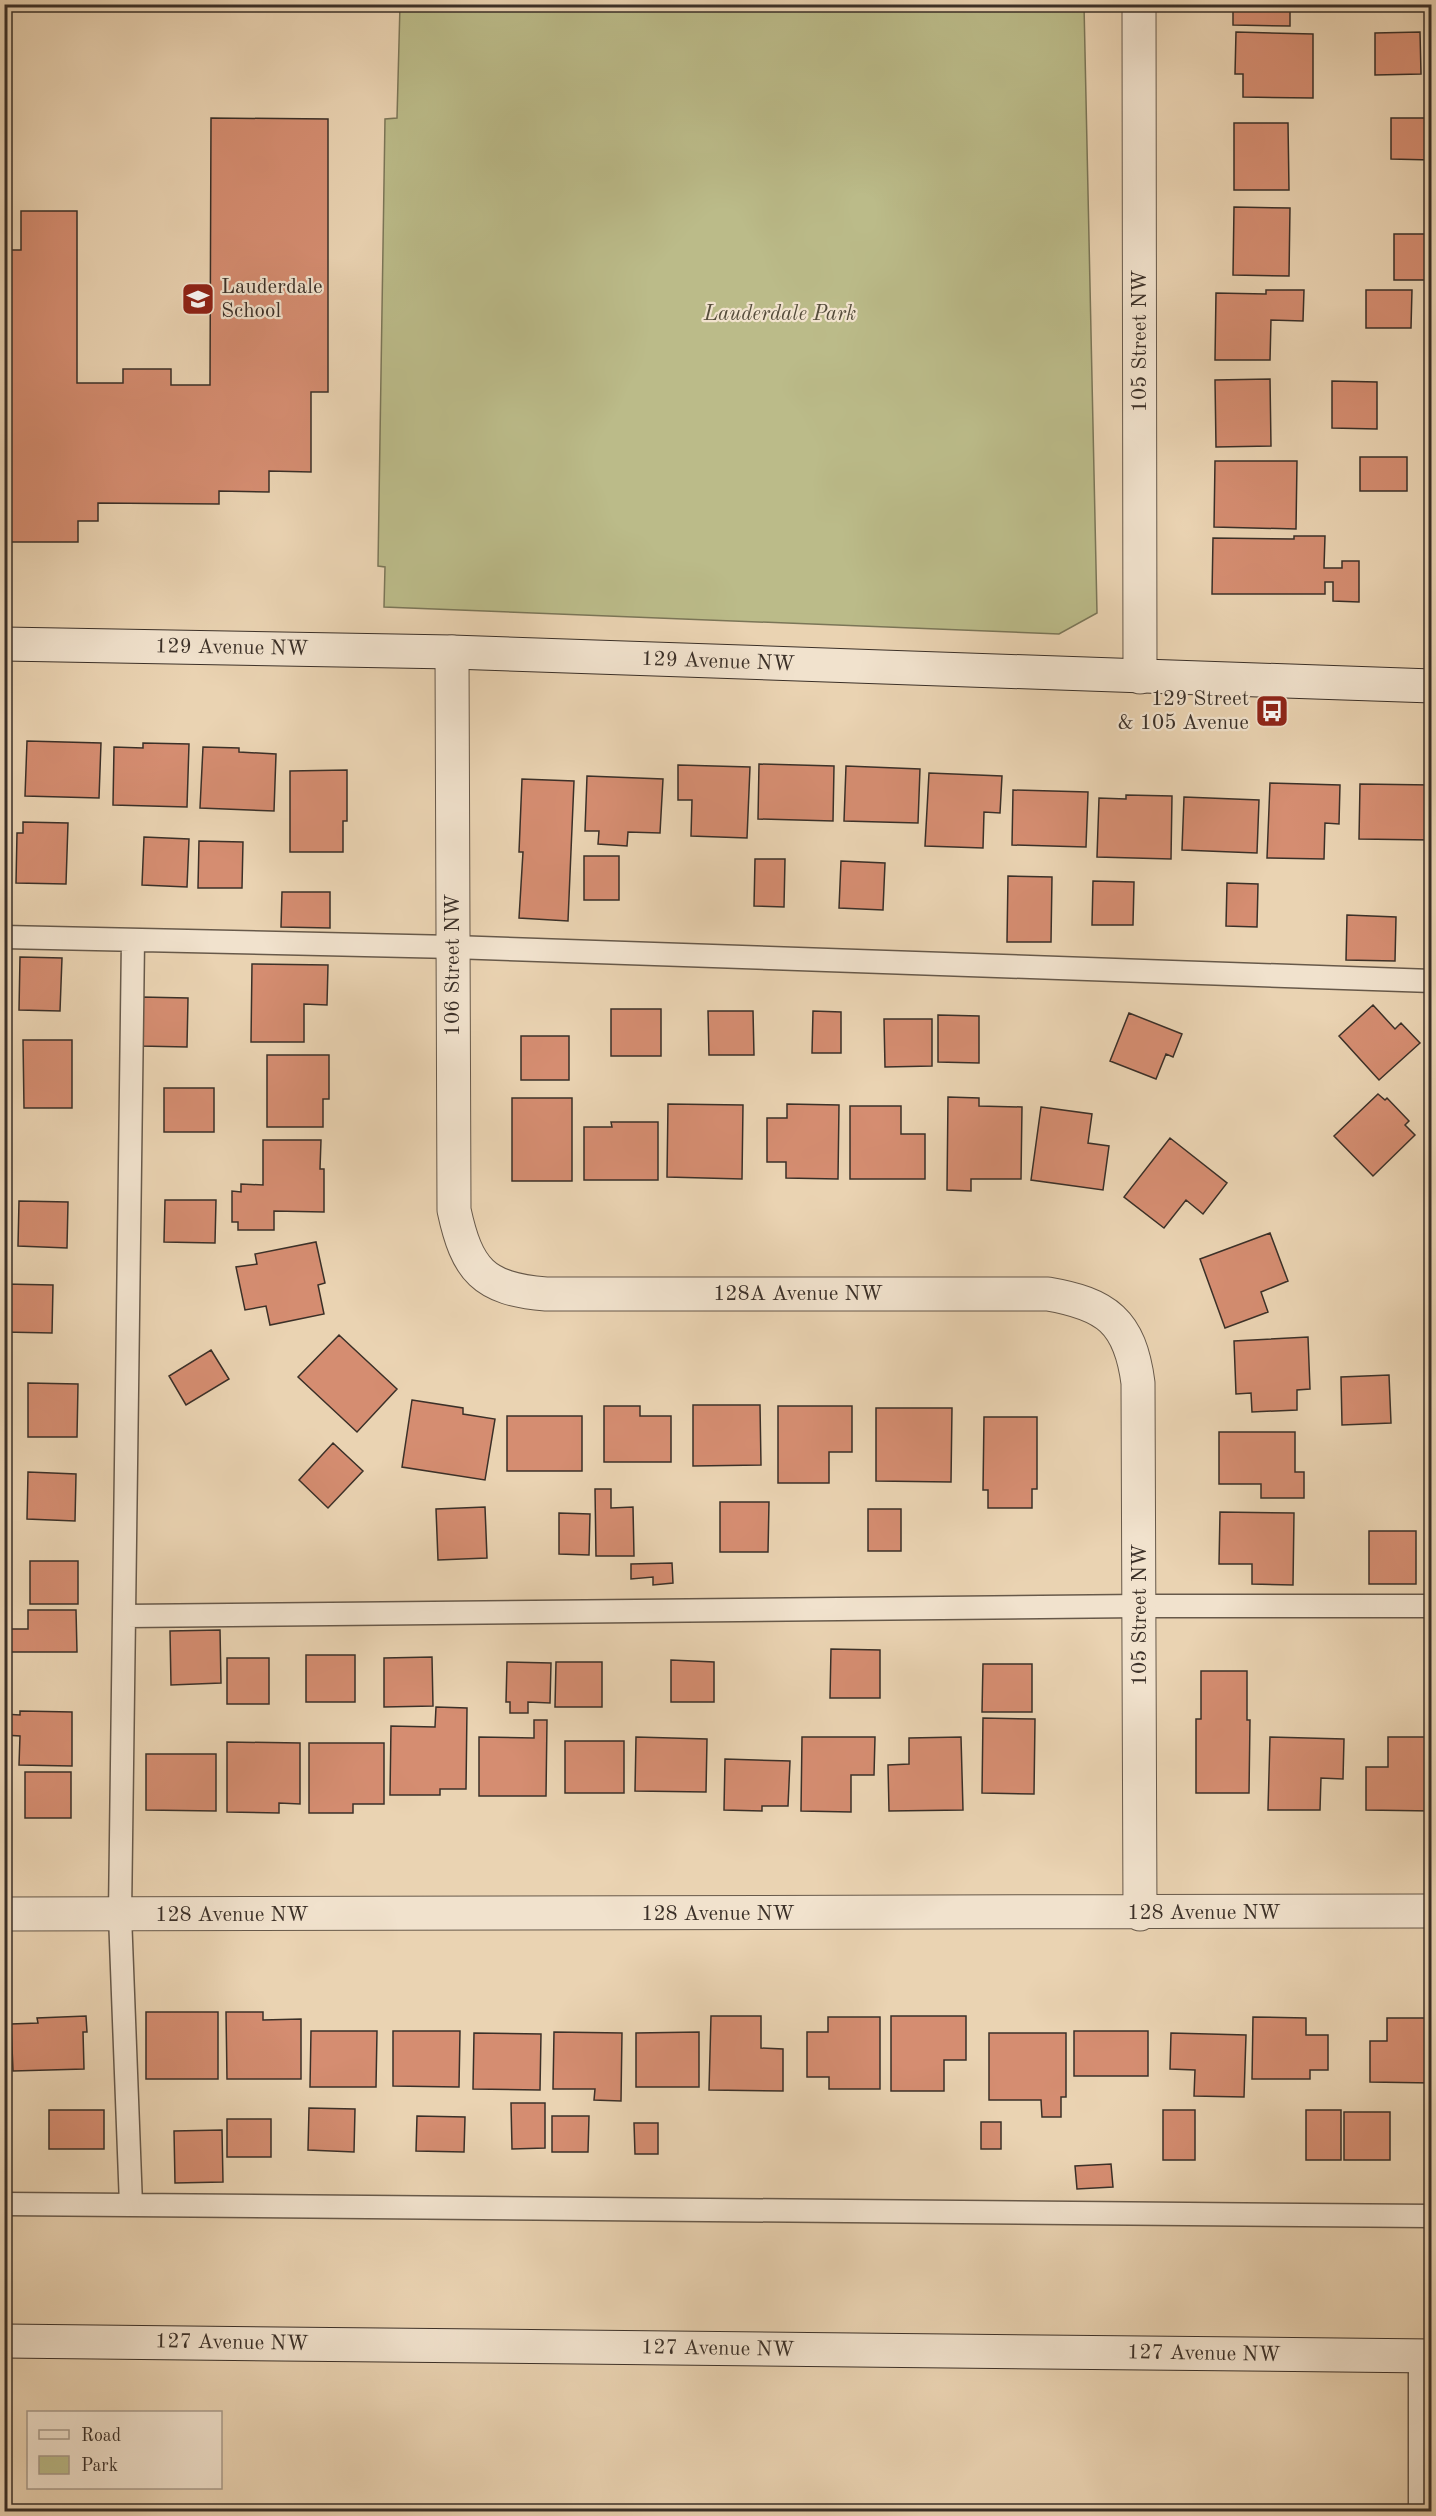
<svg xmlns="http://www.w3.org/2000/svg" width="1436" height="2516" font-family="'Old Standard TT',serif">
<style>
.green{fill:#bbbb89;stroke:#7b7658;stroke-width:1.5}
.building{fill:#d58d71;stroke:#3b3028;stroke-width:1.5}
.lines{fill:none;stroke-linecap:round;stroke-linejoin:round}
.lane-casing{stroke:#67594a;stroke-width:25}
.street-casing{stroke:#67594a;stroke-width:35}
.secondary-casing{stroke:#3b3028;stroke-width:35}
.lane{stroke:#f1e2cd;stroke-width:22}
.street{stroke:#f1e2cd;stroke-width:33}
.secondary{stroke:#f1e2cd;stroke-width:33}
.labels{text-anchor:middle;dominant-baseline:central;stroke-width:4.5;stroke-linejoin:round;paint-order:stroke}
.poi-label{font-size:21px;fill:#3b3028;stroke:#f1e2cd;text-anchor:start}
.park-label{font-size:21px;font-style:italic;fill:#554c3b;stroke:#f1e2cd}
.street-label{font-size:21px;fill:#3b3028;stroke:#f1e2cd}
</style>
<rect width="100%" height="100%" fill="#ead3b2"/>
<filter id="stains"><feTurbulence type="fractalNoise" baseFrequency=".00333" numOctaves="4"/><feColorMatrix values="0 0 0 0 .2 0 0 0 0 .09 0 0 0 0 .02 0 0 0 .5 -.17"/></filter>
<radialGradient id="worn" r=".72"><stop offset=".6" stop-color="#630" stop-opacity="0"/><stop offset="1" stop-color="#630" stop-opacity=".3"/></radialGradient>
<!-- green -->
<path class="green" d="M400,5h684l13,608 -38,21 -675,-27 1,-40 -7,-1 7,-447 12,-1z"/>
<!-- building -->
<path class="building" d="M1233,4h57v22l-57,-1z
M1236,32l77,2v64l-70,-1v-23h-8z
M1420,32l1,42 -46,1v-42z
M211,118l117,1v273h-17v80l-42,-1v21l-50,-1v13l-121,-1v18h-20v21h-74v-292h17v-39h56v172h46v-14h48v16h39z
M1391,118h41v42l-41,-1z
M1234,123h54l1,67h-55z
M1234,207l56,1 -1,68 -56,-1z
M1394,234h38v46h-38z
M1266,290h38l-1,31 -32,-1 -1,40h-55l1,-67 50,1z
M1366,290h46l-1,38h-45z
M1270,379l1,67 -55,1 -1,-67z
M1332,381l45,1v47l-45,-1z
M1360,457h47v34h-47z
M1215,461h82l-1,68 -82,-2z
M1294,536h31l-1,32h18v-7h17v41l-26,-1v-19h-8v12h-113l1,-56 81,1z
M4,740h5l-2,56h-3z
M27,741l74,2 -2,55 -74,-2z
M143,743l46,1 -2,63 -74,-2 1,-58 29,1z
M203,747l36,1v4l37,2 -2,57 -74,-3z
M759,764l75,2 -1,55 -75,-2z
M678,765l72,2 -3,71 -56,-2 1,-36h-14z
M846,766l74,3 -2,54 -74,-2z
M347,770v51h-4v31h-53v-81z
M929,773l73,3 -2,37 -16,-1 -1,36 -58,-2z
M587,776l76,3 -3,54 -32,-1 -1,14 -29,-2 1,-13h-14z
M522,779l52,2 -6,140 -49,-3 4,-66h-4z
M1270,783l70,2 -1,39 -14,-1 -1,36 -57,-1z
M1360,784l72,1v55l-73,-1z
M1013,790l75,2 -2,55 -74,-2z
M1126,795l46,1 -1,63 -74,-2 2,-59 27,1z
M1184,797l75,3 -2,53 -75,-3z
M23,822l45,1 -2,61 -50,-1 1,-50h6z
M144,837l45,2 -2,48 -45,-2z
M199,841l44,1 -1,46h-44z
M584,856h35v44h-35z
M755,859h30l-1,48 -30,-1z
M841,861l44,2 -2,47 -44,-2z
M1008,876l44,1 -1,65h-44z
M1093,881l41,1 -1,43h-41z
M1227,883l31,1 -1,43 -31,-1z
M282,892h48v36l-49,-1z
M1347,915l49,2 -1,44 -49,-1z
M20,957l42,1 -2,53 -41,-1z
M252,964l76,1 -1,40 -23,-1v38h-53z
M141,997l47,1 -1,49 -47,-1z
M1373,1005l22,24 6,-6 19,20 -41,37 -40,-44z
M611,1009h50v47h-50z
M708,1011h45l1,44h-45z
M813,1011l28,1v41h-29z
M1129,1013l53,21 -9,23 -7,-3 -10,25 -46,-18z
M938,1015l41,1v47l-41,-1z
M884,1019h48v47l-47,1z
M521,1036h48v44h-48z
M23,1040h49v68h-48z
M267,1055h62v44h-6v28h-56z
M164,1088h50v44h-50z
M1378,1094l7,6 2,-2 22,23 -4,4 10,10 -42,41 -39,-40z
M948,1097l31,1v8l43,1 -1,72h-50v12l-24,-1z
M512,1098h60v83h-60z
M668,1104l75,1 -1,74 -75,-2z
M787,1104l52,1 -1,74 -52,-1v-16h-19v-44h20z
M850,1106h51v28h24v45h-75z
M1041,1107l51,7 -4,29 21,3 -6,44 -72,-10z
M611,1122h47v58h-74v-53h28z
M1170,1138l57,45 -24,31 -17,-14 -22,28 -40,-31z
M263,1140h58l-1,29h4v43l-50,-1v19h-36v-8h-6v-31l9,1v-8l22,1z
M165,1200h51l-1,43 -51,-1z
M19,1201l49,1 -1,46 -49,-2z
M1270,1233l18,48 -27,11 7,20 -43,16 -25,-69z
M316,1242l9,41 -7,2 6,29 -54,11 -4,-19 -21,4 -9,-43 21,-3 -2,-10z
M4,1284l49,1 -1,48 -48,-1z
M339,1335l58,54 -40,43 -59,-55z
M1308,1337l2,52 -13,1v20l-45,2 -1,-19 -15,1 -2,-53z
M211,1350l18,29 -43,26 -17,-29z
M1389,1375l2,48 -49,2 -1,-48z
M28,1383l50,1 -1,53h-49z
M412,1400l51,8v6l32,5 -10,61 -83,-13z
M693,1405h67l1,60 -68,1z
M604,1406h36v10h31v46h-67z
M778,1406h74v46h-23v31h-51z
M876,1408h76l-1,74 -75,-1z
M507,1416h75v55h-75z
M984,1417h53v72h-5v19h-44v-18h-5z
M1219,1432h76v40h9v26h-43v-14h-42z
M333,1443l30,28 -35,37 -29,-28z
M28,1472l48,2 -1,47 -48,-2z
M595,1489h16v19l22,-1 1,49h-38z
M720,1502h49l-1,50h-48z
M485,1507l2,51 -49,2 -2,-51z
M868,1509h33v42h-33z
M1220,1512l74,1 -1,72 -41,-1v-20h-33z
M559,1513l31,1 -1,41 -30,-1z
M1369,1531h47v53h-47z
M30,1561h48v43h-48z
M672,1563l1,20 -20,2v-8l-22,2v-15z
M28,1610h48l1,42h-69v-23h20z
M220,1630l1,53 -50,2 -1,-54z
M831,1649l49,1v48h-50z
M306,1655h49v47h-49z
M432,1657l1,49 -49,1v-49z
M227,1658h42v46h-42z
M671,1660l43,2v40h-43z
M507,1662l44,1 -1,40 -22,-1v11h-18v-11h-4z
M556,1662h46v45h-47z
M983,1664h49v48h-50z
M1201,1671h46v49h3l-1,73h-53v-74h5z
M436,1707l31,1 -1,81h-26v6h-50l1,-69 44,1z
M20,1711l52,1v54l-53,-1 1,-29 -16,-1v-21l16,1z
M983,1718l52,1 -1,75 -52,-1z
M534,1720h13l-1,76h-67v-59l55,1z
M636,1737l71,2 -1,53 -71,-1z
M802,1737h73l-1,38h-23v37l-50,-1z
M961,1737l2,73 -74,1 -1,-46 21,-1v-26z
M1270,1737l74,2 -1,40 -22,-1 -1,32h-52z
M1388,1737h44v74l-66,-1v-43h22z
M565,1741h59v52h-59z
M227,1742l73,1v61l-21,-1v10l-52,-1z
M309,1743h75v61h-31v9h-44z
M146,1754h70v57l-70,-1z
M725,1759l65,2 -2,45h-26v5l-38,-1z
M25,1772h46v46h-46z
M146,2012h72v67h-72z
M226,2012h37v8l38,-1v60h-74z
M86,2016l1,16h-4l1,37 -71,2 -2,-47 27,-1 -1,-5z
M711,2016h50v32l22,1v42l-74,-1z
M891,2016h75v44h-22v31h-53z
M828,2017h52v72h-51v-12h-22v-45h21z
M1253,2017l53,1v17h22v35h-18v9h-58z
M1387,2018h45v65l-62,-1v-41h17z
M311,2031h66l-1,56h-66z
M393,2031h67l-1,56 -66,-1z
M1074,2031h74v45h-74z
M554,2032l68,1 -1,68 -27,-1 1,-11h-42z
M699,2032v55h-63v-54z
M474,2033l67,1 -1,56 -67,-1z
M989,2033h77v64h-5v20h-19l-1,-17h-52z
M1171,2033l75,2 -2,62 -50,-1 1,-26 -25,-1z
M511,2103h34v45l-33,1z
M309,2108l46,1 -1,43 -46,-2z
M49,2110h55v39h-55z
M1163,2110h32v50h-32z
M1306,2110h35v50h-35z
M1344,2112h46v48h-46z
M417,2116l48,1 -1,35 -48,-1z
M552,2116h37l-1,36h-36z
M227,2119h44v38h-44z
M981,2122h20v27h-20z
M634,2123h24v31h-23z
M222,2130l1,52 -48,1 -1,-52z
M1111,2164l2,23 -36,2 -2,-23z"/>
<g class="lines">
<!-- lane casing -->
<g class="lane-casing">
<path id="lane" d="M4,937l449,10 979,34
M126,1616l1015,-10h291
M4,2204l1428,12
M131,2205l-11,-290 13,-975
M1420,2356v156"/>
</g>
<!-- street casing -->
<g class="street-casing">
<path id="street" d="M1139,4l1,673
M452,652l2,558c13,60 29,79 92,84h502c58,10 82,27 90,89l2,531
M4,1914l1428,-3"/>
</g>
<!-- secondary casing -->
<g class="secondary-casing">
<path id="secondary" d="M4,644l448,8 980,34
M4,2341l1428,15"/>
</g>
<!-- lane -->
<use href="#lane" class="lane"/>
<!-- street -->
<use href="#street" class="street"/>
<!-- secondary -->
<use href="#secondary" class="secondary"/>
</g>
<!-- icons -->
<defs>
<g id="school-square" transform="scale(1.725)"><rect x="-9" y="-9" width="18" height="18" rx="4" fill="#8f2418" stroke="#f1e2cd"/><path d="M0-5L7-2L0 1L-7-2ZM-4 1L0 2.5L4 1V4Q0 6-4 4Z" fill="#fff"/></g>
<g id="bus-square" transform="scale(1.725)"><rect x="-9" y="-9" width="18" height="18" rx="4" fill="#8f2418" stroke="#f1e2cd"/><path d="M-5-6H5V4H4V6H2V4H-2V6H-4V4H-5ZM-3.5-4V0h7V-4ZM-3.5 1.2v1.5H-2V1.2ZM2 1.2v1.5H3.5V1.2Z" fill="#fff"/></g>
</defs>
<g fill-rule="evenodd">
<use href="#school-square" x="198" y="299"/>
<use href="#bus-square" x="1272" y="711"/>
</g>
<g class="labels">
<!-- poi labels -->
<g class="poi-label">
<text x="221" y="287">Lauderdale<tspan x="221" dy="24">School</tspan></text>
<text x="1249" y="699" text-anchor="end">129 Street<tspan x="1249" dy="24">&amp; 105 Avenue</tspan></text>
</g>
<!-- park labels -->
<g class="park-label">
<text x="780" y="314">Lauderdale Park</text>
</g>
<!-- street labels -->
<g class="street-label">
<text transform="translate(1140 341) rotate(-90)">105 Street NW</text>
<text transform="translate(232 648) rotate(1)">129 Avenue NW</text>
<text transform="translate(718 662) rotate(2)">129 Avenue NW</text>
<text transform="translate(453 965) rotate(-90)">106 Street NW</text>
<text x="798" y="1294">128A Avenue NW</text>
<text transform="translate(1140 1615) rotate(-90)">105 Street NW</text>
<text x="1204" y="1913">128 Avenue NW</text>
<text x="718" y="1914">128 Avenue NW</text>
<text x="232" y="1915">128 Avenue NW</text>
<text transform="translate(232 2343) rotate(1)">127 Avenue NW</text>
<text transform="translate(718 2349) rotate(1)">127 Avenue NW</text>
<text transform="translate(1204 2354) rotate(1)">127 Avenue NW</text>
</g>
</g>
<!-- margin -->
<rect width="1436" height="2516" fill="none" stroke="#ead3b2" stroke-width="24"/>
<rect x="6" y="6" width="1424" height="2504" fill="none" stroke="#3b3028" stroke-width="3"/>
<rect x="12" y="12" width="1412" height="2492" fill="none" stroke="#3b3028" stroke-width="1.5"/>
<!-- legend -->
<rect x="27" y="2411" width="195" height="78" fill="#f1e2cd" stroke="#a89b8b" stroke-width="1.5"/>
<rect x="39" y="2430" width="30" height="9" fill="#f1e2cd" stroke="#a89b8b" stroke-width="1.5"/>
<text x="81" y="2441" font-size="18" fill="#3b3028">Road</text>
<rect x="39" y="2456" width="30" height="18" fill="#bbbb89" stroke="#a89b8b" stroke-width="1.5"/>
<text x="81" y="2471" font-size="18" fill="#3b3028">Park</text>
<rect width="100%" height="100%" filter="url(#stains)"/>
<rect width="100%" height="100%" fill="url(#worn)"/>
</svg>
